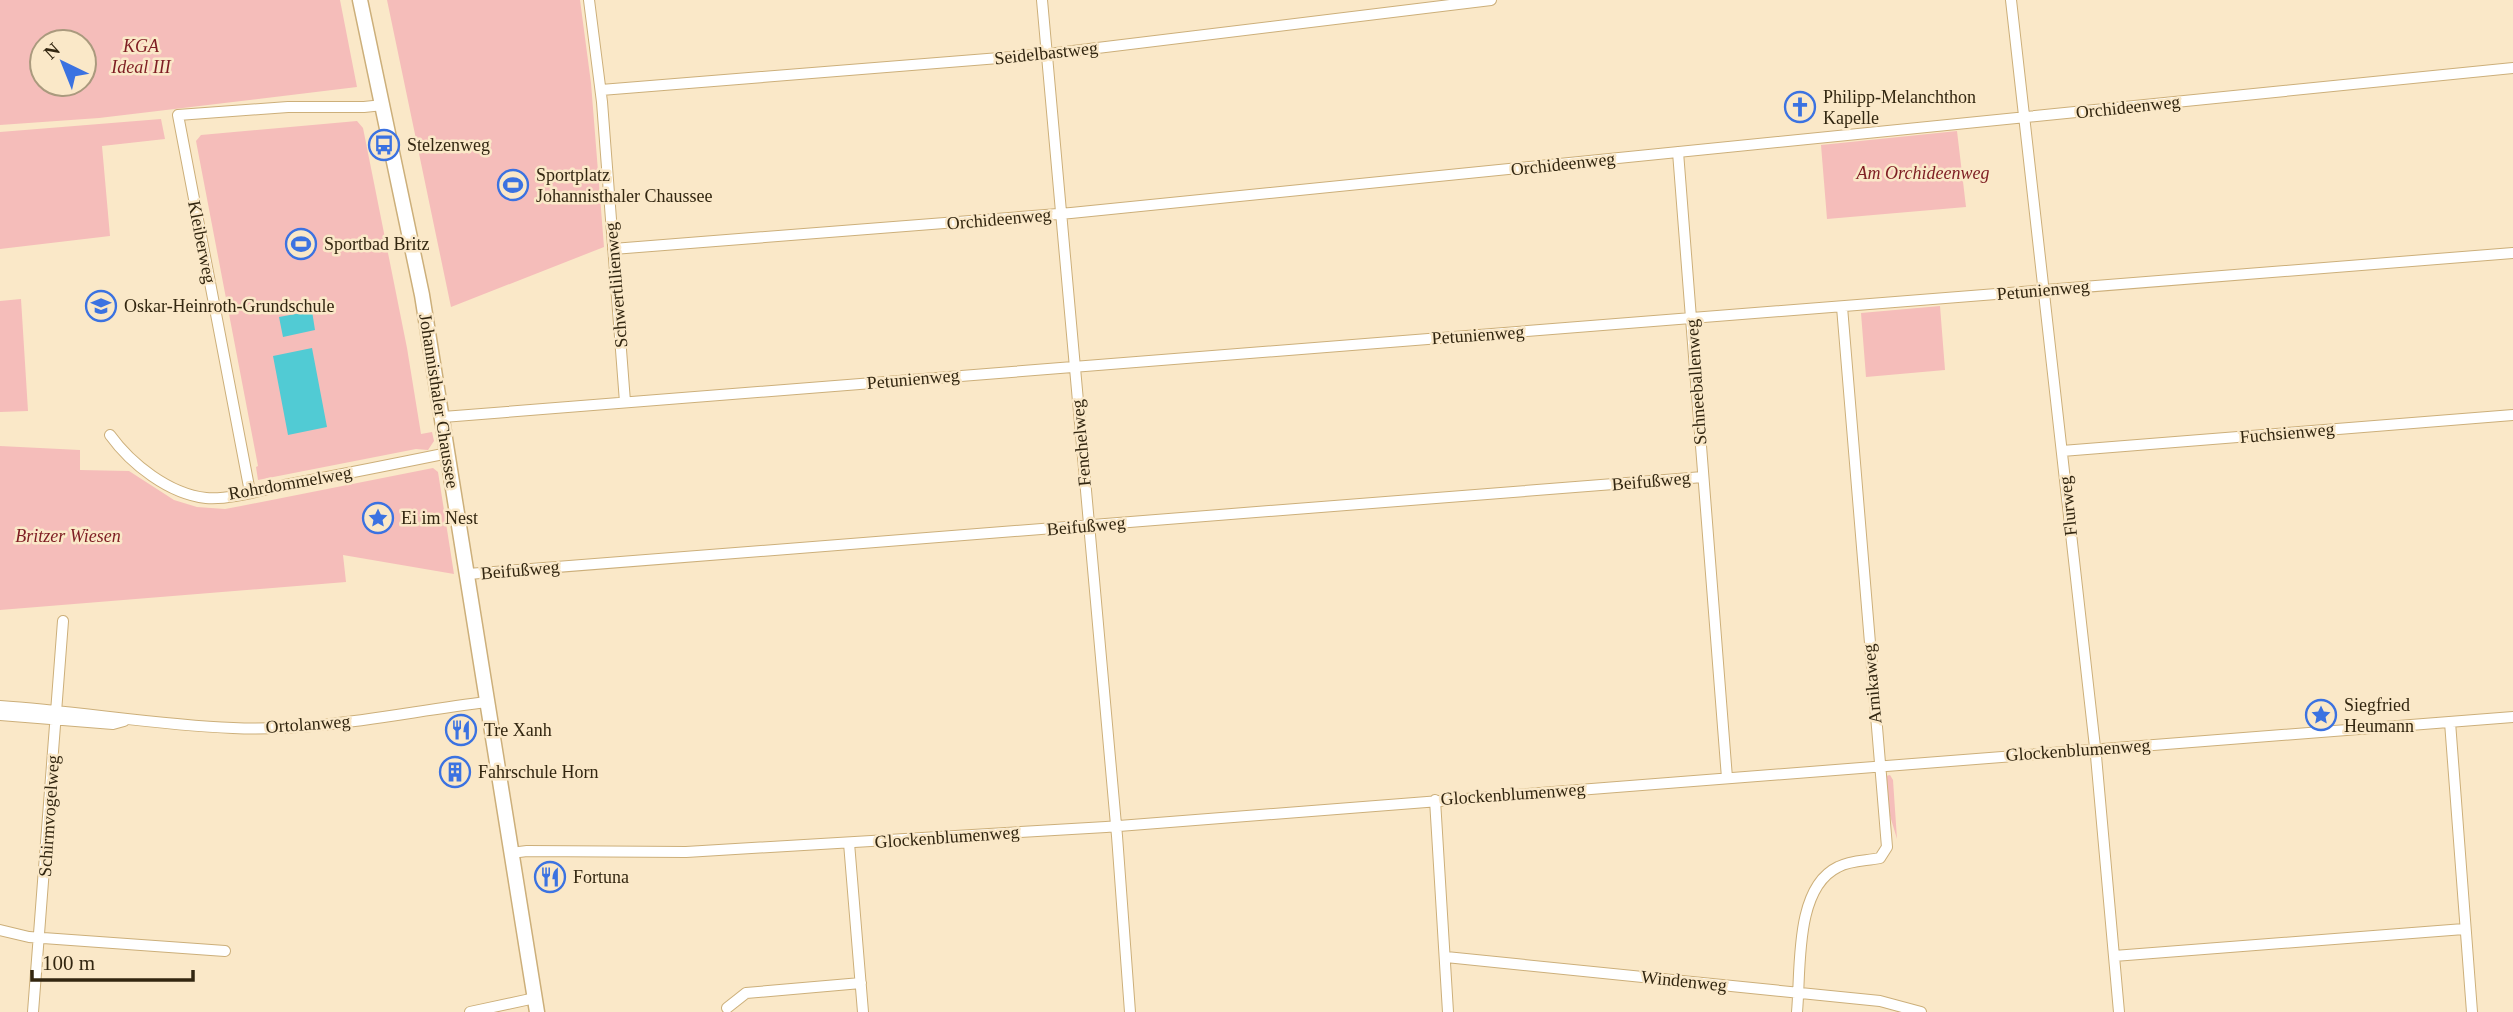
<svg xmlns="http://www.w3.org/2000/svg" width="2513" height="1012" font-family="'Times New Roman',serif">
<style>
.green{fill:#f5bdba;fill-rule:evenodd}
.water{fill:#51cbd4}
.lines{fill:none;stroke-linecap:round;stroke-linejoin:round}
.street-casing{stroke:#ccaf7a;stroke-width:12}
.secondary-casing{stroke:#ccaf7a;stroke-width:17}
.street{stroke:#fff;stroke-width:10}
.secondary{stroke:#fff;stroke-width:14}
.labels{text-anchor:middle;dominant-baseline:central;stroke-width:5;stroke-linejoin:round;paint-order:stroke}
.park-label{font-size:18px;font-style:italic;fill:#7e1d23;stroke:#fae8c8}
.street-label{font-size:18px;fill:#322610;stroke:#fae8c8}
.poi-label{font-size:18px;fill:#322610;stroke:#fae8c8;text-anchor:start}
</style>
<rect width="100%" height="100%" fill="#fae8c8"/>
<!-- green -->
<path class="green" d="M0,0h340l17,87 -258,31 -99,7zM42,42h42v42h-42z
M387,0h193l11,83 13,164 -153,60z
M161,119l4,20 -63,7 8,90 -110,13v-117z
M357,121l6,7 44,220 14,86 11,-2 2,9 -6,9 -12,-1 -158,31 -2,-13 2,-1 -62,-325 5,-6z
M1957,131l9,76 -139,12 -6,-74z
M21,299l7,112 -28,1v-111z
M1940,306l5,64 -79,7 -5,-64z
M0,446l80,4v20l49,1 45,29 23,7 28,2 16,-3 192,-38 5,4 16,102 -111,-19 3,27 -346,28z
M1890,775l3,5 4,59 -9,-30 -2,-33z"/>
<!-- water -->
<path class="water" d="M312,311l3,19 -32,7 -4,-20z
M312,348l15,79 -39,8 -15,-79z"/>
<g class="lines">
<!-- street casing -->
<g class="street-casing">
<path id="street" d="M589,0l13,102 23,300
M1042,0l75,836 13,176
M2011,0l85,756 23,256
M601,90l447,-36 443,-54
M1678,152l49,626
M613,249l458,-36 1442,-145
M443,417l2070,-164
M110,435c21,29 59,59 96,63 23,2 56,-8 79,-13 55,-10 109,-21 163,-32
M2062,451l451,-36
M250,492l-72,-377 110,-8h76l19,-2
M468,574l1235,-97
M0,706c78,5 155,19 233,22 86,4 170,-16 254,-26
M0,715l113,9 11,-3
M2450,722l22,290
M1435,800l13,212
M849,843l14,169
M511,853l16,-2 159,1 420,-25 1407,-110
M0,930l29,7 196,14
M2114,956l350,-27
M1446,957l434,44 41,11
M727,1008l19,-15 115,-10
M33,1012l30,-391
M470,1012l65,-14
M1797,1012c4,-42 -3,-124 41,-145 13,-7 28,-6 42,-9l7,-11 -45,-540"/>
</g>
<!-- secondary casing -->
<g class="secondary-casing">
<path id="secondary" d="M360,0l62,295 115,717"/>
</g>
<!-- street -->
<use href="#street" class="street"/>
<!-- secondary -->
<use href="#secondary" class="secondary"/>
</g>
<!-- icons -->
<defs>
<g id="church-ring" transform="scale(1.575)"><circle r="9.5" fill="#fae8c8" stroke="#3b72e1" stroke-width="1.5"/><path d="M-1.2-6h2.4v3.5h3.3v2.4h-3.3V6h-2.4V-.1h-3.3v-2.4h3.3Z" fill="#3b72e1"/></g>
<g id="bus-ring" transform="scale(1.575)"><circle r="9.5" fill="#fae8c8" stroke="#3b72e1" stroke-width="1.5"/><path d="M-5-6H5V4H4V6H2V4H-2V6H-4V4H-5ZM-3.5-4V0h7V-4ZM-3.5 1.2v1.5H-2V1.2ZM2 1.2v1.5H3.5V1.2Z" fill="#3b72e1"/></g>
<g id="stadium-ring" transform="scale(1.575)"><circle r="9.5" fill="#fae8c8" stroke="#3b72e1" stroke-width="1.5"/><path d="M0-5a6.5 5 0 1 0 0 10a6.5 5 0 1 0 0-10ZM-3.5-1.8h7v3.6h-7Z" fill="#3b72e1"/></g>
<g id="school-ring" transform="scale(1.575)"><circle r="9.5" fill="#fae8c8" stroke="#3b72e1" stroke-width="1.5"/><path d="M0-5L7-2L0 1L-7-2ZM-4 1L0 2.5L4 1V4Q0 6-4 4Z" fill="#3b72e1"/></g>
<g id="sight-ring" transform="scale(1.575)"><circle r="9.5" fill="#fae8c8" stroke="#3b72e1" stroke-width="1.5"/><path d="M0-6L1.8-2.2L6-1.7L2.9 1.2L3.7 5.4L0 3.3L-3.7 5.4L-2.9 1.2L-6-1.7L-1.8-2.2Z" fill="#3b72e1"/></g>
<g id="restaurant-ring" transform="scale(1.575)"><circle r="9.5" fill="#fae8c8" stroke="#3b72e1" stroke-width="1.5"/><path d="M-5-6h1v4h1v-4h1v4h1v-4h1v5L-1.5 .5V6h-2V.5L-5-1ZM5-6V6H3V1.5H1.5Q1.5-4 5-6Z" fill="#3b72e1"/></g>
<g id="building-ring" transform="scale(1.575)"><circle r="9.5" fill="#fae8c8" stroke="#3b72e1" stroke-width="1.5"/><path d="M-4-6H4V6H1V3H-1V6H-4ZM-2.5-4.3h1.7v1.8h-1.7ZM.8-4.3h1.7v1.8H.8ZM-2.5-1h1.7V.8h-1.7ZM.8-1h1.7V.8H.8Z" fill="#3b72e1"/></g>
</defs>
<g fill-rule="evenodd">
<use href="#church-ring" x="1800" y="107"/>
<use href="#bus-ring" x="384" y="145"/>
<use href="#stadium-ring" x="513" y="185"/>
<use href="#stadium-ring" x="301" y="244"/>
<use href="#school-ring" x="101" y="306"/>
<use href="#sight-ring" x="378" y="518"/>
<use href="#sight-ring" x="2321" y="715"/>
<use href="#restaurant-ring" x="461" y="730"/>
<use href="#building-ring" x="455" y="772"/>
<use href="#restaurant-ring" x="550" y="877"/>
</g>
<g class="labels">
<!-- park labels -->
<g class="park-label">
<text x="141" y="46">KGA<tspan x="141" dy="21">Ideal III</tspan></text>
<text x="1923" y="173">Am Orchideenweg</text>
<text x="68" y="536">Britzer Wiesen</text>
</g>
<!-- street labels -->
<g class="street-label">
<text transform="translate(1046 53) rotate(-6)">Seidelbastweg</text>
<text transform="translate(2128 107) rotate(-6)">Orchideenweg</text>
<text transform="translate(1563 164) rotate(-6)">Orchideenweg</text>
<text transform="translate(999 219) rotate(-5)">Orchideenweg</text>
<text transform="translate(202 242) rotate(79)">Kleiberweg</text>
<text transform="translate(616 285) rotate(-95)">Schwertlilienweg</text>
<text transform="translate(2043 290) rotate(-5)">Petunienweg</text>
<text transform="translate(1478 335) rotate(-4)">Petunienweg</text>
<text transform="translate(913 379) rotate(-5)">Petunienweg</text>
<text transform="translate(1696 382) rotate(-94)">Schneeballenweg</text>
<text transform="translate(439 401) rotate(81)">Johannisthaler Chaussee</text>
<text transform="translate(2287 433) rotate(-5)">Fuchsienweg</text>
<text transform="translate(1081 443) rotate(-95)">Fenchelweg</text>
<text transform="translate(1651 481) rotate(-5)">Beifußweg</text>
<text transform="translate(290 483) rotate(-10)">Rohrdommelweg</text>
<text transform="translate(2068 506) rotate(-96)">Flurweg</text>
<text transform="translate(1086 526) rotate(-5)">Beifußweg</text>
<text transform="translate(520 570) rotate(-5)">Beifußweg</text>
<text transform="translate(1872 684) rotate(-95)">Arnikaweg</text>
<text transform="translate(308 724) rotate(-4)">Ortolanweg</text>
<text transform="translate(2078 750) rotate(-4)">Glockenblumenweg</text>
<text transform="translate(1513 794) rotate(-4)">Glockenblumenweg</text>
<text transform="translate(49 816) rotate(-86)">Schirmvogelweg</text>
<text transform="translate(947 837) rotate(-4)">Glockenblumenweg</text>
<text transform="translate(1684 981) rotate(6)">Windenweg</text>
</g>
<!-- poi labels -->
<g class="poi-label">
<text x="1823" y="97">Philipp-Melanchthon<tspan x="1823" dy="21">Kapelle</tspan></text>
<text x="407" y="145">Stelzenweg</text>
<text x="536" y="175">Sportplatz<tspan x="536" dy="21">Johannisthaler Chaussee</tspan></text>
<text x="324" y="244">Sportbad Britz</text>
<text x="124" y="306">Oskar-Heinroth-Grundschule</text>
<text x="401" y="518">Ei im Nest</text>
<text x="2344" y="705">Siegfried<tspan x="2344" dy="21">Heumann</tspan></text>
<text x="484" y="730">Tre Xanh</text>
<text x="478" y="772">Fahrschule Horn</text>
<text x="573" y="877">Fortuna</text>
</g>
</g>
<!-- north arrow -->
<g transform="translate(63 63) rotate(317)"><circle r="33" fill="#fae8c8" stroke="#aa9a7e" stroke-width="2"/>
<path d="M0-5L12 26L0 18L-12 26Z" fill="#3b72e1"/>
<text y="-10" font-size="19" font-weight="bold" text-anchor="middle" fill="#322610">N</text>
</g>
<!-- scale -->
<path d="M32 970v10h161v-10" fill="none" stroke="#322610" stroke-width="3.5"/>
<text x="42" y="970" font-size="21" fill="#322610" stroke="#fae8c8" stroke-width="5" paint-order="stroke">100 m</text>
</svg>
